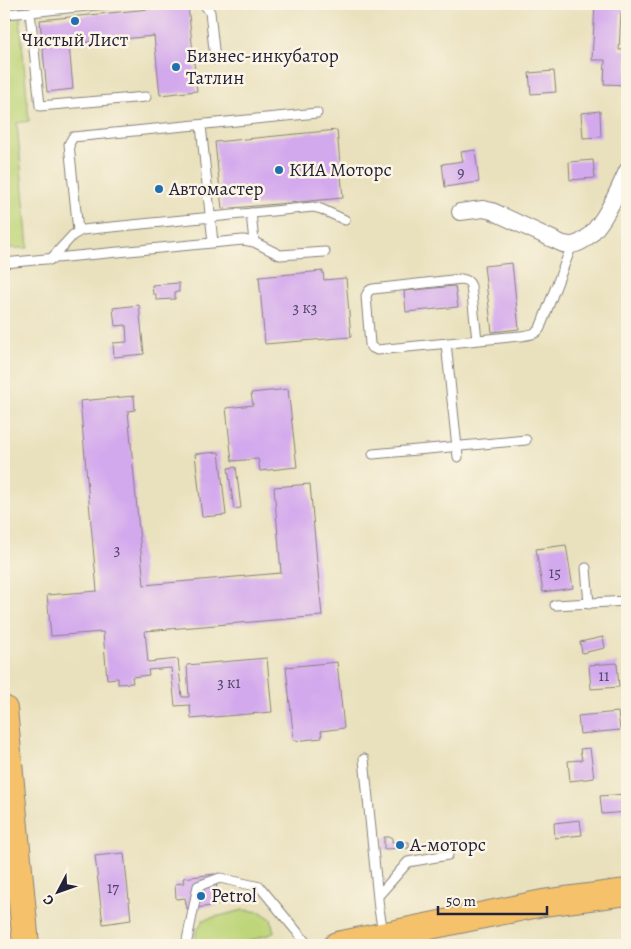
<svg xmlns="http://www.w3.org/2000/svg" width="631" height="949" font-family="Alegreya,serif">
<style>
.green{fill:#bed579;stroke:#707c5a}
.building{fill:#d3a9ed}
.lines{fill:none;stroke-linecap:round;stroke-linejoin:round}
.service-casing{stroke:#86827c;stroke-width:11}
.minor-casing{stroke:#86827c;stroke-width:18}
.primary-casing{stroke:#86827c;stroke-width:28}
.service{stroke:#fff;stroke-width:9}
.minor{stroke:#fff;stroke-width:16}
.primary{stroke:#f5c16b;stroke-width:26}
.poi-dot{fill:#1f6fb2;stroke:#fcf5e5;stroke-width:2}
.labels{text-anchor:middle;dominant-baseline:central;stroke-width:5;stroke-linejoin:round;paint-order:stroke}
.number-label{font-size:16px;fill:#4e4468}
.poi-label{font-size:19px;fill:#22223b;stroke:#fcf5e5;text-anchor:start}
</style>
<rect width="100%" height="100%" fill="#fcf5e5"/>
<filter id="ink" filterUnits="userSpaceOnUse"><feTurbulence type="fractalNoise" baseFrequency=".02" numOctaves="2"/><feDisplacementMap in="SourceGraphic" scale="10" xChannelSelector="R" yChannelSelector="G"/><feConvolveMatrix kernelMatrix="1 2 1 2 8 2 1 2 1" color-interpolation-filters="sRGB"/></filter>
<filter id="wash" filterUnits="userSpaceOnUse"><feTurbulence type="fractalNoise" baseFrequency=".0096" numOctaves="4" result="noise"/><feDisplacementMap in="SourceGraphic" scale="20" xChannelSelector="R" yChannelSelector="G"/><feGaussianBlur stdDeviation="1.12" result="paint"/><feColorMatrix in="noise" values="0 0 0 0 0 0 0 0 0 0 0 0 0 0 0 0 0 1.4 0 .05"/><feComposite in="paint" operator="in"/></filter>
<g filter="url(#wash)">
<rect width="100%" height="100%" fill="#e9e1bd"/>
<!-- green -->
<path class="green" d="M4,4h48l-33,3 10,114 -12,2 11,125h-24z
M243,910l18,2 10,7 3,14 -37,12h-42l1,-13 7,-12z"/>
<g id="blocks">
<!-- building -->
<path class="building" d="M595,4h32v9h-6l-2,37h8v35l-23,-1 1,-24h-13z
M188,5l9,86 -37,4 -6,-59 -85,8 4,45 -26,3 -7,-72z
M554,71l2,21 -25,2 -2,-21z
M600,111l1,26 -18,1 -2,-25z
M337,130l6,68 -121,11 -7,-67z
M475,150l4,32 -34,5 -3,-23 21,-3 -2,-9z
M593,160l2,18 -25,2 -1,-18z
M512,263l7,66 -27,3 -8,-66z
M323,271l1,9 22,-2 5,59 -86,7 -6,-67z
M179,283v9h-4v7l-19,1v-6h-3l-1,-9z
M455,286l3,21 -52,5 -2,-21z
M139,305l5,49 -30,3 -1,-14 14,-1 -1,-17 -11,1 -2,-18z
M288,389l9,78 -37,4 -2,-12 -26,2 -6,-53 27,-3 -2,-12z
M134,396l1,14 -7,1 16,174 137,-12 -7,-86 36,-3 12,132 -177,15 3,31 30,-3 4,38h7l-2,-32 80,-7 5,54 -81,7 -1,-14 -15,1 -4,-38 -23,2 1,5 -17,2 1,6 -15,1v-6l-11,1 -4,-47 -52,4 -4,-41 50,-4 -17,-190z
M219,452l7,63 -24,2 -7,-63z
M236,467l5,41 -7,1 -6,-41z
M566,545l7,43 -30,4 -7,-43z
M603,637l2,11 -23,5 -2,-11z
M337,662l7,66 -23,3 1,7 -28,3 -8,-74z
M617,663l2,24 -28,2 -2,-24z
M618,712l2,18 -40,4 -2,-18z
M590,748l4,30 -24,3 -2,-20 14,-1 -2,-11z
M625,794l2,18 -25,2 -2,-18z
M580,820l2,15 -27,3 -1,-15z
M384,837h8v5h17v6l-25,1z
M124,853l7,67 -28,4 -8,-68z
M215,874l4,31 -32,4 -2,-11 -9,1 -1,-15 9,-1 -1,-5z"/>
</g>
</g>
<g filter="url(#ink)">
<use href="#blocks" fill-opacity="0" stroke="#86827c" stroke-width="1"/>
<g class="lines">
<!-- service casing -->
<g class="service-casing">
<path id="service" d="M204,4l6,8 5,47
M30,12l76,-8
M4,14l26,-2 10,94 106,-9
M201,125l12,118
M251,213l3,29
M78,231l-9,-87 4,-7 244,-24
M50,260l23,-25 9,-5 231,-23 8,2 24,11
M4,263l239,-23 11,2 26,13 45,-3
M477,340l-6,-54c-2,-5 -4,-6 -10,-7l-88,10c-5,1 -5,3 -7,7l4,48 1,3 6,3 143,-14c8,-1 16,-1 20,-8l32,-83
M446,343l12,114
M373,454l153,-14
M586,568l3,36
M555,605l72,-4
M364,759l15,150 4,23
M378,896l30,-34 40,-7
M186,945l12,-59 22,-8 40,9 48,58"/>
</g>
<!-- minor casing -->
<g class="minor-casing">
<path id="minor" d="M460,212l23,-3 9,2 71,33c3,0 6,1 8,1 26,-2 47,-54 56,-74"/>
</g>
<!-- primary casing -->
<g class="primary-casing">
<path id="primary" d="M4,709l22,236
M337,945l206,-42 84,-11"/>
</g>
<!-- service -->
<use href="#service" class="service"/>
<!-- minor -->
<use href="#minor" class="minor"/>
<!-- primary -->
<use href="#primary" class="primary"/>
</g>
</g>
<!-- markers -->
<g class="poi-dot">
<circle cx="75" cy="21" r="5"/>
<circle cx="176" cy="67" r="5"/>
<circle cx="279" cy="170" r="5"/>
<circle cx="159" cy="189" r="5"/>
<circle cx="400" cy="845" r="5"/>
<circle cx="201" cy="896" r="5"/>
</g>
<g class="labels">
<!-- number labels -->
<g class="number-label">
<text x="461" y="173">9</text>
<text x="305" y="308">3 к3</text>
<text x="117" y="550">3</text>
<text x="555" y="573">15</text>
<text x="604" y="676">11</text>
<text x="229" y="683">3 к1</text>
<text x="113" y="888">17</text>
</g>
<!-- poi labels -->
<g class="poi-label">
<text x="75" y="40" text-anchor="middle">Чистый Лист</text>
<text x="186" y="56">Бизнес-инкубатор<tspan x="186" dy="22">Татлин</tspan></text>
<text x="289" y="170">КИА Моторс</text>
<text x="169" y="189">Автомастер</text>
<text x="410" y="845">А-моторс</text>
<text x="211" y="896">Petrol</text>
</g>
</g>
<!-- margin -->
<rect width="631" height="949" fill="none" stroke="#fcf5e5" stroke-width="20"/>
<!-- north arrow -->
<g transform="translate(58 892) rotate(229)" stroke="#fcf5e5" stroke-width="4" paint-order="stroke">
<path d="M0-4L9 19L0 12L-9 19Z" fill="#22223b"/>
<text y="-8" font-size="14" font-weight="bold" text-anchor="middle" fill="#22223b">С</text>
</g>
<!-- scale -->
<path d="M438 906v8h109v-8" fill="none" stroke="#22223b" stroke-width="2.5"/>
<text x="446" y="906" font-size="15" fill="#22223b" stroke="#fcf5e5" stroke-width="4" paint-order="stroke">50 m</text>
</svg>
